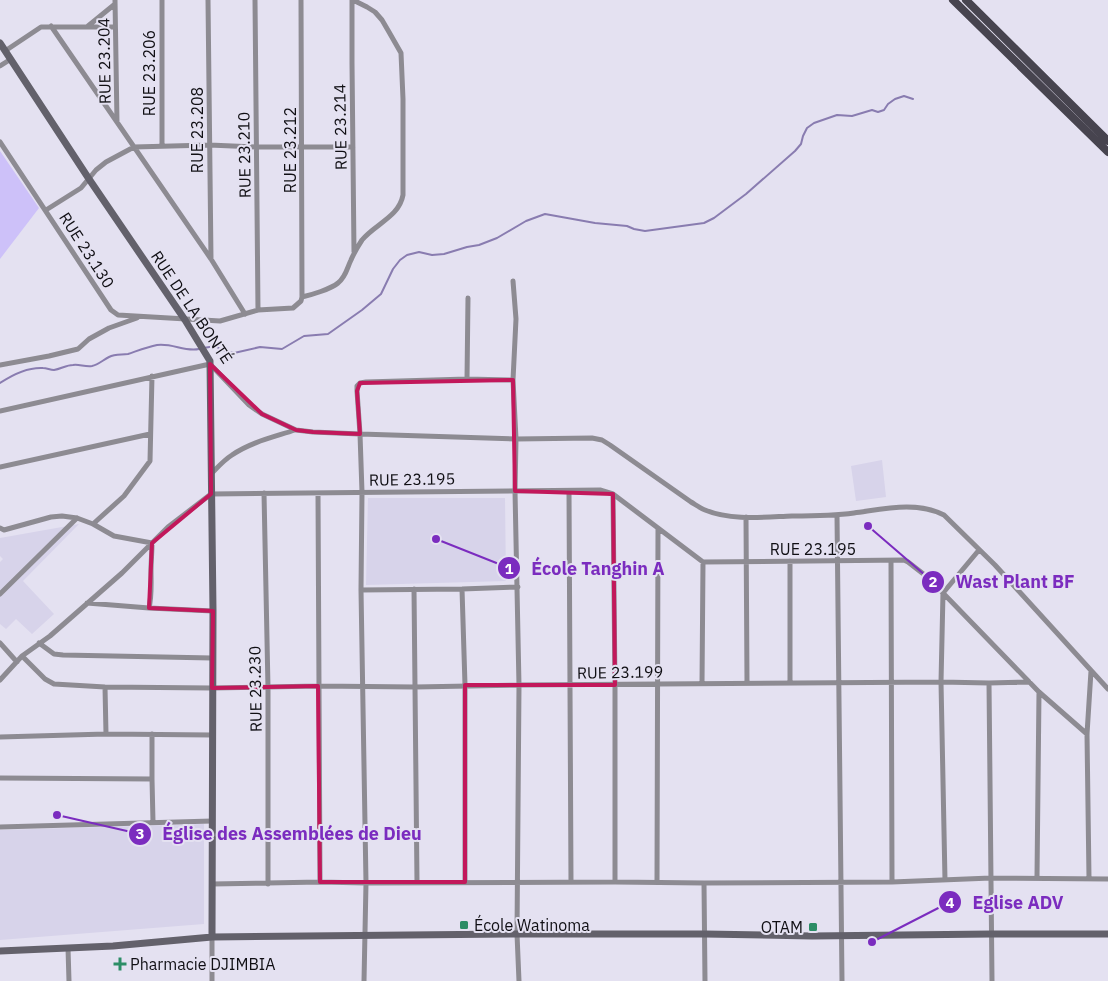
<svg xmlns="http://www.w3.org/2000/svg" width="1108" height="981" font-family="'IBM Plex Sans',sans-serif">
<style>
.built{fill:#d7d3ea}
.green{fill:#cdc1f9}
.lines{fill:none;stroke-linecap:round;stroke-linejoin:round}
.stream{stroke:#897cb0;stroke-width:2}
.street{stroke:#8d8b92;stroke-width:5}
.secondary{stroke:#63616b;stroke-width:7}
.primary{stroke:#47444f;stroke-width:8}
.marked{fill:none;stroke:#c2185b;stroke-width:4;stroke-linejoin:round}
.poi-dot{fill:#2c8d66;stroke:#e4e1f1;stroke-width:2}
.labels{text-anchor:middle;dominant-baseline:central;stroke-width:4;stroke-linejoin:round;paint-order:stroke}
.street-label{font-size:16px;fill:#100f14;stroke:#e4e1f1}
.poi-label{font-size:16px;fill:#100f14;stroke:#e4e1f1;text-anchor:start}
.leader{fill:none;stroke:#7b2cbf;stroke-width:2}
.callout-dot{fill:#7b2cbf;stroke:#e4e1f1;stroke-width:2}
.mark-label{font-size:15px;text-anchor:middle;font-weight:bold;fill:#fff}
.callout-label{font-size:18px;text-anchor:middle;font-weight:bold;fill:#7b2cbf;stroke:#e4e1f1;stroke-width:4;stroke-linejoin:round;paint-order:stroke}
</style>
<rect width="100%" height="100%" fill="#e4e1f1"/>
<!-- built -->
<path class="built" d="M882,460l4,37 -30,4 -5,-35z
M368,498h137l1,83 -140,4z
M79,524l-56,57 31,33 -22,20 -16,-15 -10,10 -6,-5v-62l3,-3 -3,-3v-18z
M204,824v100l-204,16v-110z"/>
<!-- green -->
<path class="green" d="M0,151l39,57 -39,51z"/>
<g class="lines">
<!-- stream -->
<path class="stream" d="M203,348l13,-2 5,4 13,3 26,-6 22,2 22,-13 24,-2 34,-24 19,-16 12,-25 7,-9 7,-5 12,-3 13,3 12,-1 23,-7 12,-2 18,-7 29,-17 19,-7 50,9 32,3 7,3 11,2 59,-8 10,-5 32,-24 49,-43 6,-7 2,-8 4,-8 7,-5 23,-8 15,1 20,-6 6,2 6,-2 4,-6 7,-5 9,-3 9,3
M0,383c12,-8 27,-16 43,-15 4,0 7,2 11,2 7,-1 12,-5 19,-5 6,-1 12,2 19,1 6,-1 11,-6 17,-9 6,-3 12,-2 19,-3 9,-3 19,-7 29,-9 16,-2 27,7 42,4"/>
<!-- street -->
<path class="street" d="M115,0l2,122
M162,0v146
M208,0l3,259
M255,0l3,310
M352,0v63l2,189
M51,26l160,233 34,55
M88,26l27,-22
M5,51l36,-24h74
M0,66l11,-7
M0,142l111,168 7,5 102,6 38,-11 35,-2 8,-7 1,-4 -1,-297
M46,210l35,-22 15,-18 10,-8 28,-15 75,-2 48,2h96
M513,281l3,38 -3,61 3,59 -1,52 4,194 -2,249 2,47
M302,297c9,-2 29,-8 36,-14 8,-6 9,-15 13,-23 3,-7 7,-14 11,-20 13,-16 37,-23 41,-45v-96l-2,-46 -12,-21 -7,-12 -7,-8 -8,-5 -14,-7
M0,365l49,-9 29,-7 11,-10 20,-11 28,-10
M467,379l1,-81
M0,411l210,-47 39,41 13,9 34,16 17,2 47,2 156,5 76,-1 10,2 8,5 81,57c5,3 9,6 14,8 26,11 60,7 87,6 21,0 41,0 62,-3 30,-4 62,-12 90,2l51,50 113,124
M0,467l150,-33
M211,474c7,-7 13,-14 21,-19 19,-13 42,-18 63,-25
M569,491l2,391
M264,493l4,195v196
M318,493l2,389
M613,494l2,191v197
M837,515l5,466
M746,517l1,166
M93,524l31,-28 26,-35 2,-85
M0,528l4,2 47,-13 11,-1 15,2 16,6 21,12 38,7c0,9 -1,19 -1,28 0,13 1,24 -2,37
M790,561v122
M891,561l1,321
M414,589l3,293
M462,589l3,96v197
M361,590l101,-1 56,-2
M0,594l77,-76
M87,603l62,5 64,3
M0,643l17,19
M39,643l15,11 9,1 149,3
M22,656l23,23 9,5 51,3 107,1 106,-2 97,1 104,-2 422,-3 48,1 40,-1
M0,680l22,-24 28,-20 72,-63 46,-46 43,-33 389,-4 13,4 90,68 201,-2 4,2 18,14 17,17 96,99 48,42
M989,683l3,298
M702,684l1,-122
M105,687l1,47
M152,734v45l1,43
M0,737l106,-3 106,1
M0,778l152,1
M0,827l212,-6
M1037,877l2,-185
M1089,878l-2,-144 4,-63
M945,880l-4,-198 2,-89 36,-43
M657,882l1,-353
M704,883l1,98
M212,884l108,-2 46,1 249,-1 89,1 188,-1 99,-4 117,1
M68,948l1,33
M212,981v-44
M364,981l2,-98 -5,-293 1,-98 -2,-58 -3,-43v-5l3,-3 6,-1 101,-3 46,1"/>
<!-- secondary -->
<path class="secondary" d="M0,43l89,136 96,141 25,41 3,250 -1,326
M0,951l113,-5 99,-9 305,-3h188l107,2 179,-2h117"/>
<!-- primary -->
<path class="primary" d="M953,0l155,152
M966,0l142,141"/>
</g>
<!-- marked area -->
<path class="marked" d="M210,364l52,50 34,16 17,2 47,2 -3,-43 3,-8 153,-3 2,111 98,3 2,191h-150v197h-145l-2,-196 -106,2 1,-77 -64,-3 3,-65 59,-49z"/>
<!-- markers -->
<g class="poi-dot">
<rect x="459" y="920" width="10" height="10" rx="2.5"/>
<rect x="808" y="922" width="10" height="10" rx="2.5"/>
<path d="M117.5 956.5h5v5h5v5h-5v5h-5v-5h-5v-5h5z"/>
</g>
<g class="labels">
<!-- street labels -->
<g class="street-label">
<text transform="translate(104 61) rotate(-91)">RUE 23.204</text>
<text transform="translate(149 73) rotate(-90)">RUE 23.206</text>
<text transform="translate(340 127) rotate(-91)">RUE 23.214</text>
<text transform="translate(197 130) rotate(-90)">RUE 23.208</text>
<text transform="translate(290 150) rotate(-90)">RUE 23.212</text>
<text transform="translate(244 155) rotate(-91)">RUE 23.210</text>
<text transform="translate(87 250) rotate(57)">RUE 23.130</text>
<text transform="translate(192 307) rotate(56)">RUE DE LA BONTÉ</text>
<text transform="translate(412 479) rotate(-1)">RUE 23.195</text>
<text x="813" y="549">RUE 23.195</text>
<text transform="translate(620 672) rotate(-1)">RUE 23.199</text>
<text transform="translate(255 689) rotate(-91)">RUE 23.230</text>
</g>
<!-- poi labels -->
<g class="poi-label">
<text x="474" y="925">École Watinoma</text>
<text x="803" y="927" text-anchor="end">OTAM</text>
<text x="130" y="964">Pharmacie DJIMBIA</text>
</g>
</g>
<!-- callouts -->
<path class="leader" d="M436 539L509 568M868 526L933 582M57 815L140 834M872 942L950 902"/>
<g class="callout-dot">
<circle cx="436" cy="539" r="5"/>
<circle cx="868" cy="526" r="5"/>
<circle cx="57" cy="815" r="5"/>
<circle cx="872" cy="942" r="5"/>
<circle cx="509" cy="568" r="12"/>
<circle cx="933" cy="582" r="12"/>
<circle cx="140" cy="834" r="12"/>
<circle cx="950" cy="902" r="12"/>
</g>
<g class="mark-label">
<text x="509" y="574">1</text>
<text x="933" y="587">2</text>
<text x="140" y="839">3</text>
<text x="950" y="908">4</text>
</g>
<g class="callout-label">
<text x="598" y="575">École Tanghin A</text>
<text x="1015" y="588">Wast Plant BF</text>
<text x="292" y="840">Église des Assemblées de Dieu</text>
<text x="1018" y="909">Eglise ADV</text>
</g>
</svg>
